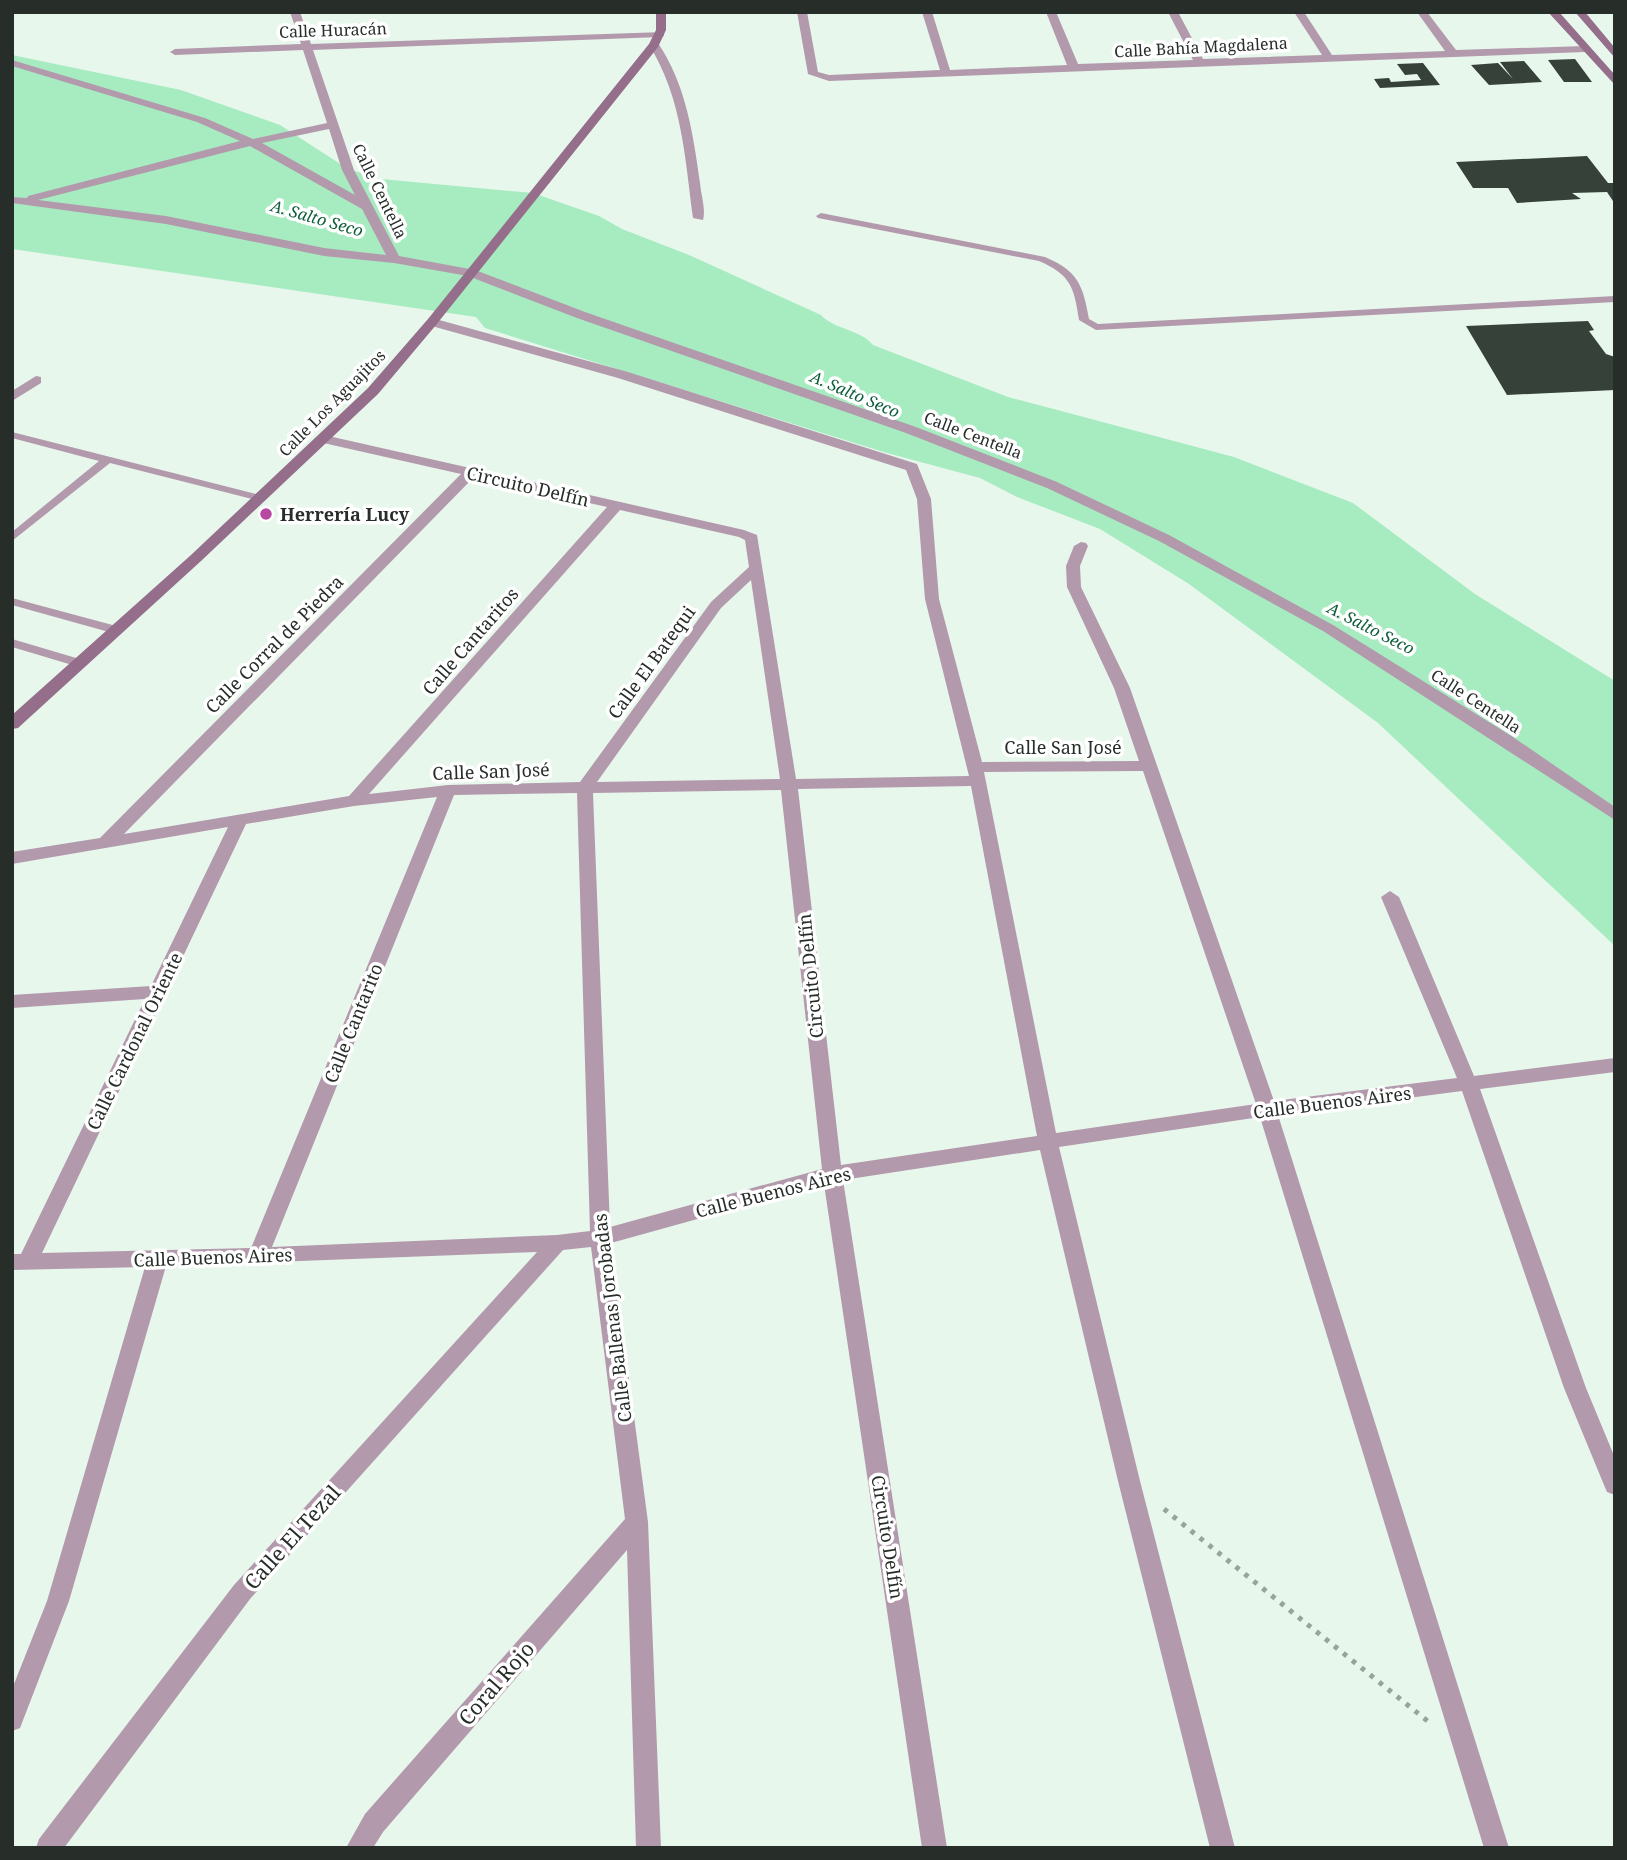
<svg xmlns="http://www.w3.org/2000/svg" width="1627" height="1860" font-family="'Noto Serif',serif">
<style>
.water{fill:#a7ecc1}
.building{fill:#354139}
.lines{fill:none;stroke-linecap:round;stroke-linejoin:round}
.path{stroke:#97a39b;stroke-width:5;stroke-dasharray:4.5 7;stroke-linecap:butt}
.lane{fill:#b399ac;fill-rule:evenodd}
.street{fill:#b399ac;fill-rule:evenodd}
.secondary{fill:#946e8a;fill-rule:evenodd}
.poi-dot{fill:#b847a2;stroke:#fff;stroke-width:2.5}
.labels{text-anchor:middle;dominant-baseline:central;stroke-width:7;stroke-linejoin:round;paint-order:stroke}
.far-street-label{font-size:16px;fill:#272d29;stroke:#fff}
.far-water-label{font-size:16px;font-style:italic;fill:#0e5e39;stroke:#fff}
.street-label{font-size:18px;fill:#272d29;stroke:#fff}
.poi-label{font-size:18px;font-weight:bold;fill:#272d29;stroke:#fff;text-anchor:start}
.near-street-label{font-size:21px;fill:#272d29;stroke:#fff}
</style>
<rect width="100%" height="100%" fill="#e7f7ec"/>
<!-- water -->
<path class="water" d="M12,55l169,35 99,35 68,44 33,10 152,14 66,23 23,13 67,26 132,60c14,15 39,14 52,30l135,52 226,60 119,46 122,91 140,87v265l-237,-223 -189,-139 -89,-55 -83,-32 -37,-19 -93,-25 -402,-125 -9,-11 -464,-68z"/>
<!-- building -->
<path class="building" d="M1575,59l17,23h-28l-16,-22z
M1524,61l18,21 -53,3 -18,-20 27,-2 15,16 -13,-17z
M1423,63l17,22 -60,3 -6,-9 15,-1 2,4 30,-2 -4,-6 -12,1 -8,-11z
M1587,156l21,27h7v21l-8,-12 -35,1 9,6 -64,4 -9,-15h-35l-17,-26z
M1588,321l6,9 -5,1 17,23 9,3v33l-108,5 -41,-69z"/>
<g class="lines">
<!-- path -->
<path class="path" d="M1164,1509l266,214"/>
<!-- lane -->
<path class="lane" d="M821,213l224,44c33,14 38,28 44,62l9,5 517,-28v6l-519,28 -17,-10c-5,-33 -8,-45 -40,-59l-221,-43 -2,-2z
M12,432l252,64 2,2 -6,3 -150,-38 -98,78v-9l87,-71 -87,-23z
M12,598l108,29 2,3 -6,4 -104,-29z
M12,639l71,21 2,3 -6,4 -67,-20z"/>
<!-- street -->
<path class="street" d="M290,12h10l11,32 353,-12v4l-4,1 -347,13 41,120 45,86 76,14 110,42 331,115 141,55 112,53 164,90 180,112 102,70v13l-292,-189 -164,-90 -112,-53 -141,-55 -329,-115 -109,-42 -74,-13 -70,-7 -158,-32 -154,-21v-6l15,1 1,-2 212,-55 -43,-19 -185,-56v-6l193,58 48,21 74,-16 -24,-73 -128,5 -5,-3 5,-3 126,-5zM329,129l13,41 13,25 -93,-52zM250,146l112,63 24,46 -62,-7 -158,-32 -128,-16z
M797,12h10l11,60 11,3 111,-5 -18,-58h10l18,58 117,-5 -21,-53h10l22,52 115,-4 -25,-48h10l25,47 119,-4 -28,-43h10l28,43 113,-4 -28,-39h10l29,38 129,-4 5,3 -5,3 -756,29 -21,-7z
M654,42l4,1c28,42 35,90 42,140 1,12 6,27 3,37l-10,-2c-8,-60 -11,-121 -44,-173z
M432,318l196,54 289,92 14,35 8,100 43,163 157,-1 -25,-73 -47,-101 -1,-21 8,-20 7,-4 5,1 2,3 -8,20 1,21 49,101 144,413 183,-23 -76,-181 9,-6 9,6 75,179 141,-18v14l-135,17 106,299 29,70v37l-8,-3 -3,-7 -40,-97 -102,-297 -184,24 231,733h-25l-224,-731 -201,30 81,334 95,367h-25l-92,-367 -78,-331 -197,30 104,668h-25l-98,-664 -213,59 37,279 13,326h-25l-9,-298 -244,282 -10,16h-27l19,-34 260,-295 -34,-272 -28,3 -313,349 -186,249h-28l3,-9 195,-254 303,-333 -371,14 -97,335 -49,127 -8,3v-42l35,-88 98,-334 -133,3v-16h9l124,-255 -133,9v-13l139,-9 77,-159 -216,37v-12l88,-14 361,-364 -142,-32v-6l5,-1 420,95 13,5 39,244 173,-3 -44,-177 -8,-100 -11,-29 -288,-92 -190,-53 -2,-3zM474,477l133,30 -258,289 -225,38zM620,510l119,27 6,3 4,27 -38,35 -131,180 -132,3 -79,9zM751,580l29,199 -183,3 124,-174zM1143,771l113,333 -200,29 -72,-361zM971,786l66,350 -196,29 -43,-376zM781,790l41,379 -212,58 -17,-434zM577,793l13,438 -33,4 -285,12 182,-452zM437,797l-186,451 -209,5 204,-429 108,-18z
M36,376l5,1v6l-29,18v-10z"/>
<!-- secondary -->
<path class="secondary" d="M656,12h10v18l-8,17 -222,278 -58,69 -177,167 -183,167 -6,1v-14l179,-160 177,-167 60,-69 221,-275 7,-14z
M1548,12h11l56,63v10z
M1575,12h10l30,36v10z"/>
</g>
<!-- markers -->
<circle class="poi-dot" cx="266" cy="514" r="7"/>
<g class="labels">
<!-- far-street labels -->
<g class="far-street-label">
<text transform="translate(333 30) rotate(-2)">Calle Huracán</text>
<text transform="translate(1201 47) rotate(-3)">Calle Bahía Magdalena</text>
<text transform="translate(380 191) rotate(64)">Calle Centella</text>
<text transform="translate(332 403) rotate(-45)">Calle Los Aguajitos</text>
<text transform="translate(973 435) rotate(21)">Calle Centella</text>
<text transform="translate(1476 701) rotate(33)">Calle Centella</text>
</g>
<!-- far-water labels -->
<g class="far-water-label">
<text transform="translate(317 218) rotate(16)">A. Salto Seco</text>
<text transform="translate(855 394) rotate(23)">A. Salto Seco</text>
<text transform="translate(1371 628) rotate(27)">A. Salto Seco</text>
</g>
<!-- street labels -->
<g class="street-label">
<text transform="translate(528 486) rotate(13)">Circuito Delfín</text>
<text transform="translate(470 641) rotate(-49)">Calle Cantaritos</text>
<text transform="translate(274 644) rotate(-45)">Calle Corral de Piedra</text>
<text transform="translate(651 662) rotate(-54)">Calle El Batequi</text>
<text x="1063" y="747">Calle San José</text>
<text transform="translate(491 771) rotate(-2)">Calle San José</text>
<text transform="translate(810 976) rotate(-96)">Circuito Delfín</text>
<text transform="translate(353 1023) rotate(-68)">Calle Cantarito</text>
<text transform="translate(134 1041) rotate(-64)">Calle Cardonal Oriente</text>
<text transform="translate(1332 1102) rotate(-7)">Calle Buenos Aires</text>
<text transform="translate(773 1192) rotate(-14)">Calle Buenos Aires</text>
<text transform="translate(213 1257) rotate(-2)">Calle Buenos Aires</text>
<text transform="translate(612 1318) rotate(-97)">Calle Ballenas Jorobadas</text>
<text transform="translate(888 1537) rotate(81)">Circuito Delfín</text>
</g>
<!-- poi labels -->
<g class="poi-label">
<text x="280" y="514">Herrería Lucy</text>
</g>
<!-- near-street labels -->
<g class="near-street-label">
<text transform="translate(292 1537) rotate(-48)">Calle El Tezal</text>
<text transform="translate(496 1683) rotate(-49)">Coral Rojo</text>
</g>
</g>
<!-- border -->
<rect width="1627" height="1860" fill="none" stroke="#272d29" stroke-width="28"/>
</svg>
